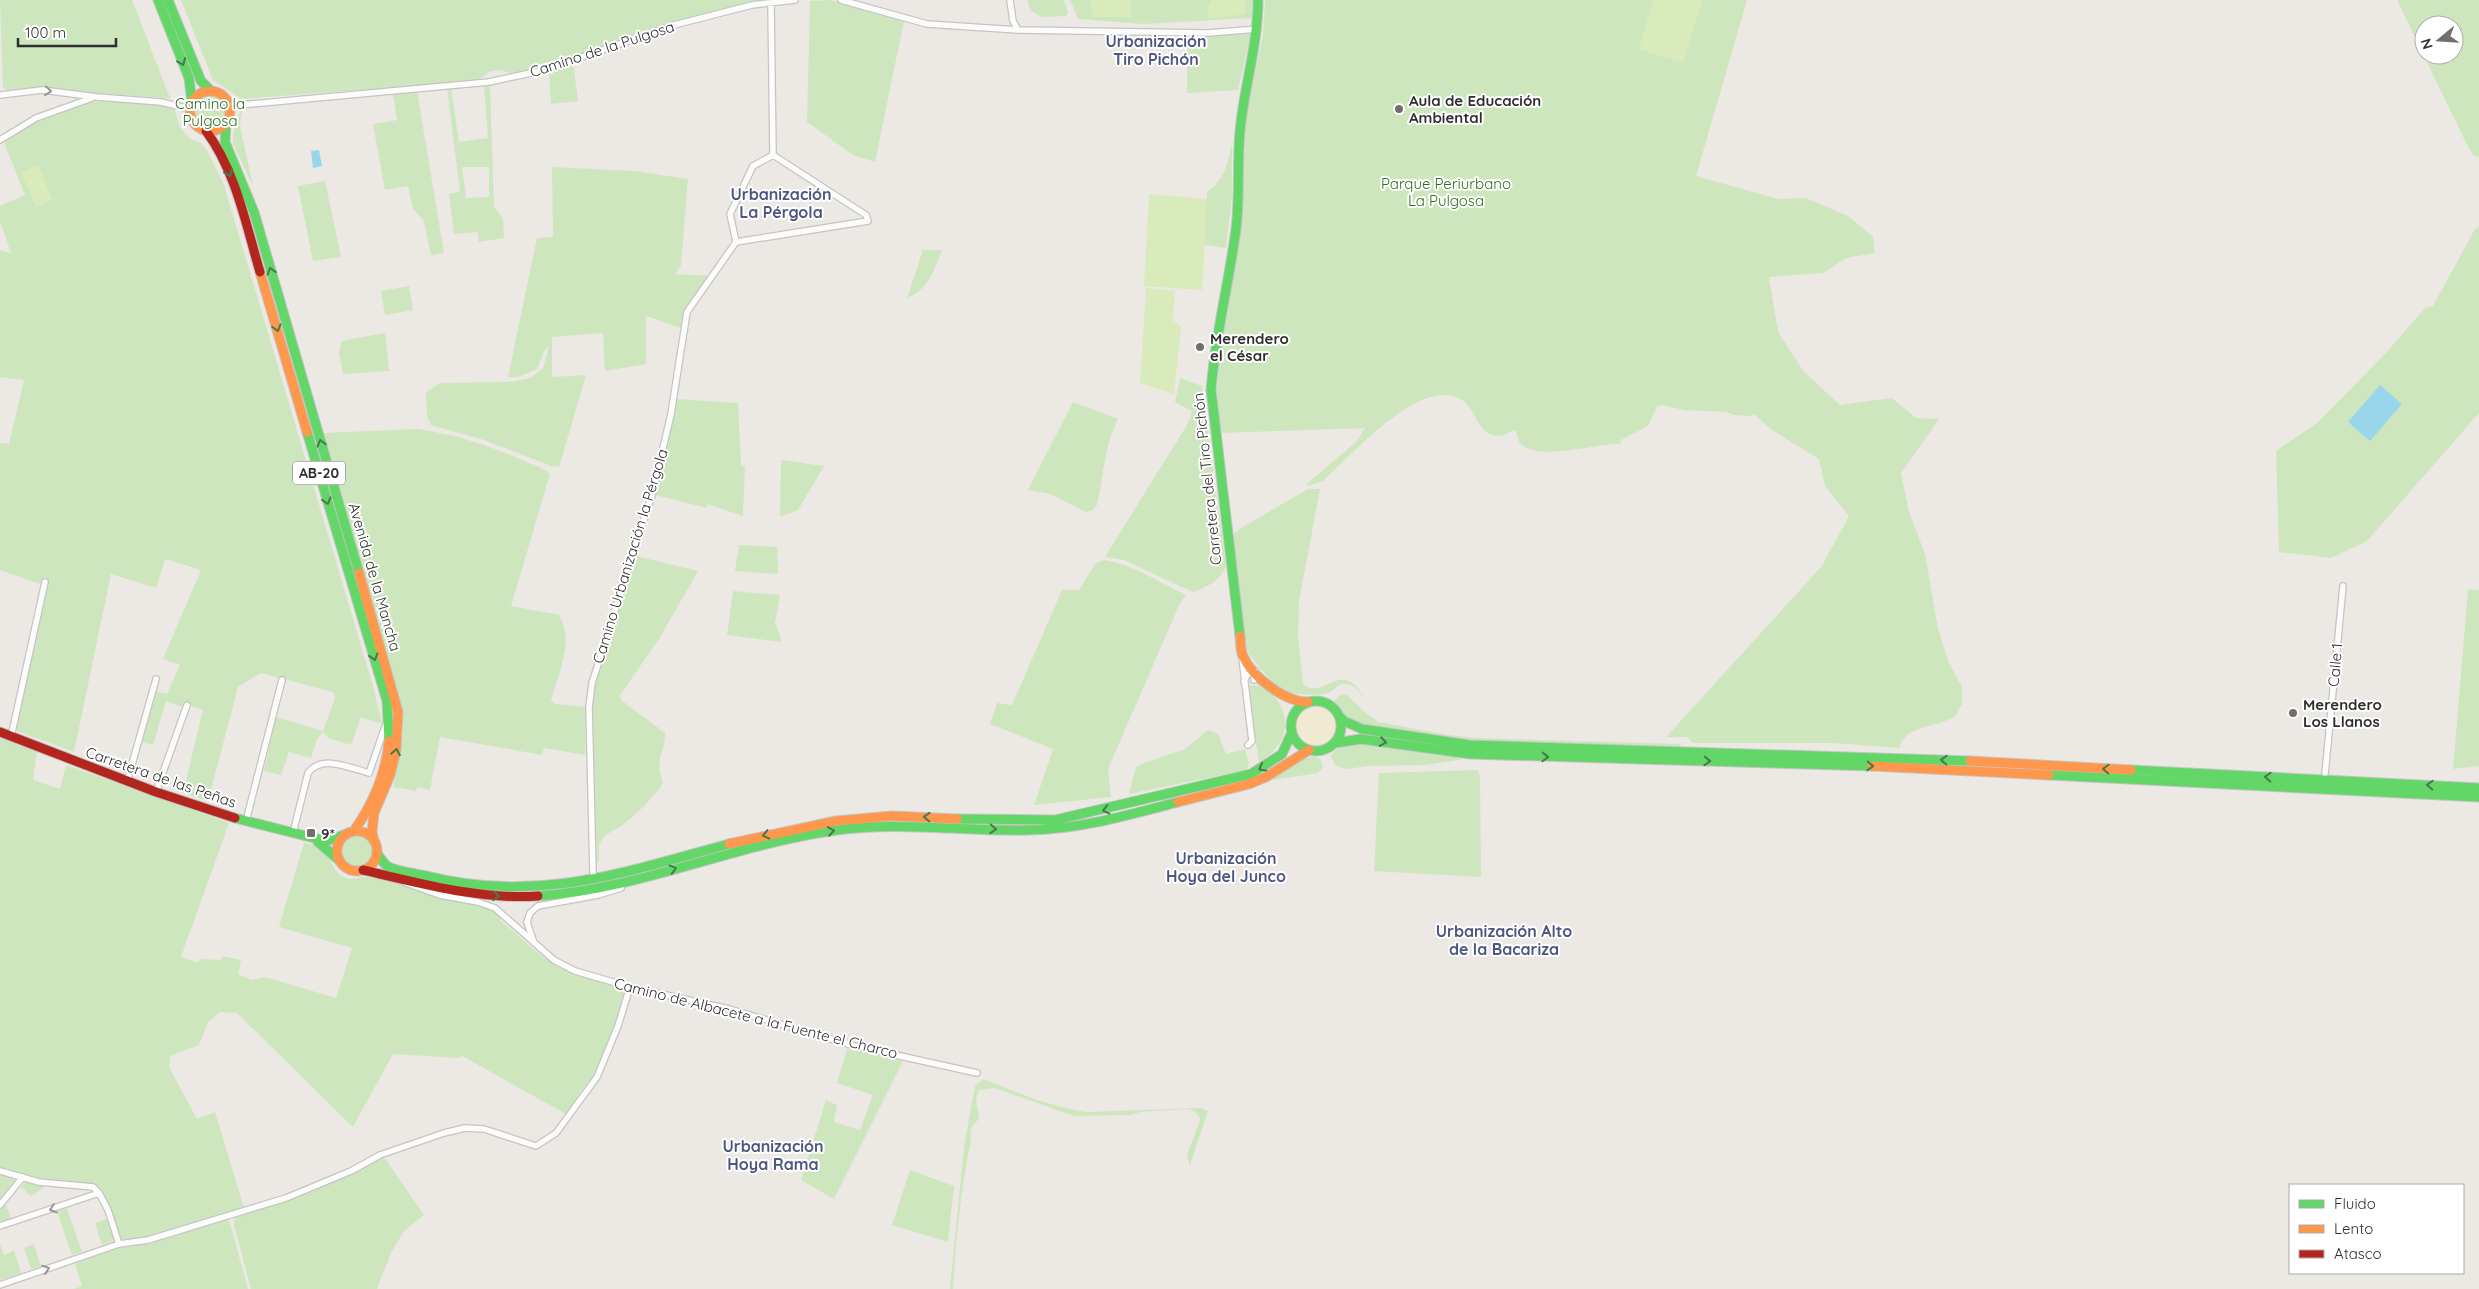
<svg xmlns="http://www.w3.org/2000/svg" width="2479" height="1289" font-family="Quicksand,sans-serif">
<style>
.green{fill:#cee6be;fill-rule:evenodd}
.sand{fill:#f0ead3}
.pitch{fill:#d9eabb}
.water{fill:#99d6ec}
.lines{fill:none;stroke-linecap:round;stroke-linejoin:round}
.street-casing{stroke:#c5c4c5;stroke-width:8}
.fast-casing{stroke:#c5c4c5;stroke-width:11}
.slow-casing{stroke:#c5c4c5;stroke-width:11}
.jam-casing{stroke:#c5c4c5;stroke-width:11}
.street{stroke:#fcfcfb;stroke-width:5.5}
.fast{stroke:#63d668;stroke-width:9}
.slow{stroke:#ff974d;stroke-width:9}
.jam{stroke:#b3261e;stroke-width:9}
.oneway{stroke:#467a48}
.oneway2{stroke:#959594}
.poi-dot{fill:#706f6e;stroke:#fff;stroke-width:2}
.labels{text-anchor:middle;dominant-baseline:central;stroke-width:4;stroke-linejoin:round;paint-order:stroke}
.shield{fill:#fff;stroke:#6d6d6d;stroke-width:1}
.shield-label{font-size:14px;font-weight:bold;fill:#2e2e2e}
.street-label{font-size:15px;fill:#2e2e2e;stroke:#fff}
.poi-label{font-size:15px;font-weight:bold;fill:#2e2e2e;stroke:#fff;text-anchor:start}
.park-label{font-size:15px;fill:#2c6e1b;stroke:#fff}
.neighbourhood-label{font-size:16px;font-weight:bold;fill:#4d5680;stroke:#fff}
</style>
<rect width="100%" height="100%" fill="#ece8e4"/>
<!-- green -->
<path class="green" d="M0,0h132l38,98 -79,-5 -49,-6 -35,3 -4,-3z
M181,0h600l-28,2 -109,30 -98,36 -23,5h-14l-8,-3 -10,1 -15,10 -235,18 -28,-19z
M830,0l74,21 -29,141 -22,-7 -46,-33 3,-121z
M1027,0h37l4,13 -2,3 -24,1 -11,-6z
M1070,0h182v18l-109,6 -65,-5z
M1265,0h482l-51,176 82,23 28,-1 42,18 25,21 2,16 -29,5 -23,15 -54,4 9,55 26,40 36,33 52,-7 24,20 23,1 -38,54 8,39 16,42 13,75 11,34 13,24v17l-7,12c-16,12 -50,8 -56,32l-66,-5h-140l-5,-6h-22l156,-171 27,-50 -24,-30 -6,-27 -47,-29 -18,-16 -3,2 -18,-1 -6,-3 -43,-2 -22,-5 -5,1 -9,20 -27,14 -1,4c-25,-1 -82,18 -99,0 -3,-3 -4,-9 -5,-14 -6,0 -10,6 -17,6 -23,-1 -22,-26 -37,-36 -41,-26 -112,57 -139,81l-15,5 -1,-2 50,-43 8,-13 -145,5 -3,-43 3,-41 23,-155 3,-81 17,-78z
M2397,0h82v157l-5,-1 -6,-9zM2424,25h30v30h-30z
M1251,33l-13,57 -51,3v-56z
M573,62l5,39 -27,3 -2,-31z
M484,84l6,2 4,121 9,11 1,20 -25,4 -2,-10 -23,2 -5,-40 11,-2 -13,-104h4l8,54 29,-4zM462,167h27v30l-23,1z
M417,91l27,162 -13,2 -7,-34 -11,-12 -5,-23 -23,4 -12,-66 24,-4 -4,-26z
M194 111a16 16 0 1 1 32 0a16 16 0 1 1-32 0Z
M122,101l51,5 7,21 10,12 11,4 6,7 17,35 149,501 9,38 -21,-7 -10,28 -23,-7 -5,-6 -6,7 -6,19 -22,-6 -8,23 -17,-4 12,-54 47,14 12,-33 -2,-6 -72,-19 -23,14 -30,114 -25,-8 20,-83 -17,-6 -4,3 -16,-6 -13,44 -11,-3 14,-51 11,3 13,-29 -17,-6 38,-89 -36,-11 -9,29 -45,-14 -37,178 -60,-22 32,-144 -46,-16v-127l9,1 15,-64 -24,-3v-127l11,3 -11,-31v-16l25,-11 -20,-50 1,-7 29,-17 44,-19z
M242,110l-2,16 13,60 -20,-42v-10l7,-22z
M1232,143v52l-6,53 -22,-3 3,-53c18,-13 21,-29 25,-49z
M552,167l83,4 53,8 -7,86 -5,9 32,2 -18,27 -9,25 -35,-12v48l-41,7 -2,-38 -51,4v40l34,-2 -27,92 -8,-1 -67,-26 -53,-15 -4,-8 -1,-25 14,-9 70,-1 20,-4 13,-10 6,-21 -4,2 -8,20 -19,8h-10l29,-139 16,-1z
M325,181l16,76 -28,4 -15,-75z
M2479,226v187l-112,128 -36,17 -52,-6 -3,-101 41,-28 68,-69 41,-47 7,-1 42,-77z
M923,250h19c-8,20 -14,40 -35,48z
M409,286l4,24 -28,5 -4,-24z
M385,333l4,38 -46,3 -4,-20 2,-13z
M1180,378l22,8 24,180c-6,15 -19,21 -33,26l-69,-32 -19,-3 82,-132 5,-14 -17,-9z
M677,399l61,4 3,63h4l-2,50 -36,-12v4l-52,-13z
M1073,402l45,17c-14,28 -14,56 -21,86l-4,5 -7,2 -36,-18 -22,-4z
M417,429c37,5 71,16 105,31 9,4 21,7 28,14l-39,132 48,9c16,26 -1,59 -8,86l4,3 31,3 -1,48 -41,-7 -2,7 -102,-18 -10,53 -13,-3 -1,4 -23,-4 10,-55 -3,-28 -78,-271z
M781,460l43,6 -26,44 -18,7z
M1308,489h12l-21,112 -1,36 5,47c21,18 39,-29 62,16 -5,-7 -10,-16 -20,-16 -8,0 -10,6 -17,9 -7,3 -34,2 -42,-1 -10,-3 -38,-37 -42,-48l-15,-107 17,-12z
M739,545l38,2 1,27 -43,-3z
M636,556l62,15 -39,68 -39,56 1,5 44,33c0,24 -11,22 -2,50 -10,15 -23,28 -38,40 -18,14 -28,9 -26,38l-2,1 -6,-157 2,-17z
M1104,560c30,5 55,22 82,35l-6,8 -72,166 3,28 -77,8 19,-56 -63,-25 7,-21 15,2 50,-115h17l16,-26z
M2468,589l11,1v176l-26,3z
M733,591l47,4 -5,28 7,19 -55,-7z
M1264,685c29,25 29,57 -5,77l-12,-73 2,-3z
M1346,694l20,19 13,9 69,13 29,3 203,6 1,3 -212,-6 -96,-14c-17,-4 -31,-9 -39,-26l6,-6z
M1208,730l10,4 8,20 19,-5 4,15 -2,6 -118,24 7,-27 3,-2 46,-16z
M0,738l37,14 -4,28 27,9 6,-24 163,58 -48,134 18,6v-4l21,1 2,-4 19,4 -3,14 14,6 13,-3 71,21 16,-50 -73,-21 25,-84c7,1 16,3 21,9 8,9 8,22 21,26 8,3 15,-2 22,-1 22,1 43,12 63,18 25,8 49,7 71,19l-2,7c20,13 34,32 55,43 22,12 48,13 69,27 4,14 -25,76 -33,90h-3l-22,33 -104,-58 -3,2 -66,-4 -40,73 -116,-114 -17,-1 -12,10 -9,23 -29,11 -1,11 28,52 18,-7 29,96 -99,30 -17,3 -9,-4 -10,-30 -6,-13 -9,-8 -11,-3h-23l-60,-14z
M1359,743l99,15 3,2 -37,5 -54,1 -25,3 -10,-4 -4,-8c3,-11 18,-13 28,-14z
M1316,757l4,2 3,8 -5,6 -45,7c6,-11 29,-24 43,-23z
M1478,770l2,6 1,101 -107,-6 5,-98z
M341 851a16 16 0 1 1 32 0a16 16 0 1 1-32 0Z
M847,1049l56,12 -69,138 -33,-19 25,-80 11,5 -3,17 26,8 13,-35 -36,-12z
M983,1079c34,13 67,28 104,33l113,-4 8,3 -18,54 -3,-10 13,-35c-1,-7 -5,-9 -12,-11l-48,3 -9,3 -57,1 -79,-28 -16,2 -3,9 3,19c-2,4 -6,6 -7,9 -3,6 0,13 -2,19 -10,47 -14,95 -17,143h-3l14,-143 11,-60z
M384,1157l40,58 -20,16 -13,22 -14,36h-126l-17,-64 1,-8 79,-26z
M910,1170l44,16 -6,56 -56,-17z
M0,1174l15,6 -15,18z
M26,1181l22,4 -17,11 -10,-9z
M6,1204l5,15 -11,3v-12z
M67,1208l15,44 -10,3 -15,-43z
M107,1219l8,21 -13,5 -7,-22z
M227,1219l3,4 18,66h-174l8,-3 -7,-22 46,-18h13z
M0,1244l4,11 10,-4 7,22 -21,7z
M34,1244l7,22 -10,3 -7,-21z"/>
<!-- sand -->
<path class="sand" d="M1296 727a21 21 0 1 1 42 0a21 21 0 1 1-42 0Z"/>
<!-- pitch -->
<path class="pitch" d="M1091,0h40v17h-39z
M1211,0h34l1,14 -37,5 -2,-11z
M1653,0h49l-19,63 -44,-14z
M39,165l13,35 -16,7 -15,-35z
M1149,194l58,5 -5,91 -58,-4z
M1146,288l29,3 -2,29 8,7 -7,67 -34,-11z"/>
<!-- water -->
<path class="water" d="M319,150l3,16 -9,2 -2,-17z
M2380,385l22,19 -32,37 -22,-19z"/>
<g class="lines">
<!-- street casing -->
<g class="street-casing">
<path id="street" d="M841,0l86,24 91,6
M1010,0l3,21 5,9 190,3 50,-4
M0,95l42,-5 55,7 64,5 29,7
M229,106l260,-24 56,-12 129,-45 78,-20 43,-5
M0,140l36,-22 56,-20
M736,242l132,-21 -2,-6 -93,-60
M1242,658l10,83 -4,4
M1244,682l3,-7 9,-4 -2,9
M11,737l34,-155
M2325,774l18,-188
M127,782l29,-103
M156,792l31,-87
M246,821l36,-141
M293,833l15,-60c14,-19 42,-5 61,0l17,-49
M593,873l-4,-166 3,-24 60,-188 19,-81 16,-102 49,-70 -6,-28 23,-48 20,-11 -2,-151
M406,883l34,12 38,7 17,6 59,52 21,11 55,16 99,22 126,37 122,27
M533,940l-6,-18 3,-9 8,-7 60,-11 23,-7
M0,1171l39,11 54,5 6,6 9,17 11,34
M0,1205l23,-28
M0,1226l99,-33
M0,1285l119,-41 29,-4 138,-42 65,-27 29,-16 64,-22 21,-5 19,1 52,17 20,-13 41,-56 21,-51 12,-39"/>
</g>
<!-- fast casing -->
<g class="fast-casing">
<path id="fast" d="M158,0l31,78 3,25
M168,0l33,81 10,10
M226,123l-1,19 29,70 105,361
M307,432l80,269 2,40
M1240,636l-29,-246c4,-54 18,-107 25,-161 4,-32 1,-65 4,-98 4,-44 18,-86 18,-131
M1291 726a25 25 0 1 1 50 0a25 25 0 1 1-50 0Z
M1339,716l5,5 18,8 108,16 500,16
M1335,743l26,-4 109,15 402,12
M2131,770l348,18
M2049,775l430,22
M235,818l91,23 18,-6
M957,819l98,1 196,-46 31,-20 10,-22
M317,841l22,19
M377,854c3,3 6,9 10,12 7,5 30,8 40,10 110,28 198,-4 302,-32
M538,896c103,-7 197,-52 299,-66 64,-9 128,2 192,0 51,-1 100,-15 149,-28"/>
</g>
<!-- slow casing -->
<g class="slow-casing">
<path id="slow" d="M190 111a20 20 0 1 1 40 0a20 20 0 1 1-40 0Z
M260,272l47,160
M359,573l39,139 -2,38 -6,25 -16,38 -2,19 2,9
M1240,636c1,6 0,14 3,20 9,21 42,46 65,46
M1970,761l161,9
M1872,766l177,9
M1178,802l71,-18 17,-7 43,-27
M354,831c19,-28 32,-56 35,-90
M337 851a20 20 0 1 1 40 0a20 20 0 1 1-40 0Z
M729,844l107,-23 56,-5 65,3"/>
</g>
<!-- jam casing -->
<g class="jam-casing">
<path id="jam" d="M206,131c30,40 40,94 54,141
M0,732l156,60 79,26
M363,870c57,13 116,30 175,26"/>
</g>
<!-- street -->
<use href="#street" class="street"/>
<!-- fast -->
<use href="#fast" class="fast"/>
<!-- slow -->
<use href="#slow" class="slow"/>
<!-- jam -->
<use href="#jam" class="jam"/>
</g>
<!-- one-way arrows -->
<defs><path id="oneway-chevron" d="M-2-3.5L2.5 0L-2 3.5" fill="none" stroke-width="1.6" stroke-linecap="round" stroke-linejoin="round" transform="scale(1.25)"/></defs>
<g class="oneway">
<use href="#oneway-chevron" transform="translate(182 62) rotate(68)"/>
<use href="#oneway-chevron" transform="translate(229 173) rotate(67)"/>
<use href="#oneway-chevron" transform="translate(271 271) rotate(-107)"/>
<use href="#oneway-chevron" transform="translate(277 328) rotate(74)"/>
<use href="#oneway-chevron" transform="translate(321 443) rotate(-106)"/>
<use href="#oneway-chevron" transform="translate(327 501) rotate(73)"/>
<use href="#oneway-chevron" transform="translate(374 657) rotate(73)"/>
<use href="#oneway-chevron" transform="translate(1383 742) rotate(9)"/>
<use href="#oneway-chevron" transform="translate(396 752) rotate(-80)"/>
<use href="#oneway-chevron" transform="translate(1545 757) rotate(2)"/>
<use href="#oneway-chevron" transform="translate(1944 760) rotate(-177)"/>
<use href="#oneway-chevron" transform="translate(1707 761) rotate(2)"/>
<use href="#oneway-chevron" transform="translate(1870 766) rotate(2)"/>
<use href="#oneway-chevron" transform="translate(1262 768) rotate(151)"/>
<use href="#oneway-chevron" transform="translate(2106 769) rotate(-177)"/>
<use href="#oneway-chevron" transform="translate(2268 777) rotate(-177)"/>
<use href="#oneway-chevron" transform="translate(2430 785) rotate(-177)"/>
<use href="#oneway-chevron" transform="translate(1106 810) rotate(167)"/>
<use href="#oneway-chevron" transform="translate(927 817) rotate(-178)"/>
<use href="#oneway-chevron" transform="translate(993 829) rotate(3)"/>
<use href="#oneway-chevron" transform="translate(831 831) rotate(-8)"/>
<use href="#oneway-chevron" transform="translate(766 835) rotate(167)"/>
<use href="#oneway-chevron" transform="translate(673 869) rotate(-15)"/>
<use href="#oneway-chevron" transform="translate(496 896) rotate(4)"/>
</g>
<g class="oneway2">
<use href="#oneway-chevron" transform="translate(48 91) rotate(6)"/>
<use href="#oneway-chevron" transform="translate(53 1209) rotate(161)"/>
<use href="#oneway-chevron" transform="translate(46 1269) rotate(-19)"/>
</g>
<!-- markers -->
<g class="poi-dot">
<circle cx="1399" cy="109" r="5"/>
<circle cx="1200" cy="347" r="5"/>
<circle cx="2293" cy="713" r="5"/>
<rect x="306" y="828" width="10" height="10" rx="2.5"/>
</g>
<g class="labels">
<!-- shield labels -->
<rect class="shield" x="293" y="461.5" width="52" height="23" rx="4"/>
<g class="shield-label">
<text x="319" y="473">AB-20</text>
</g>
<!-- street labels -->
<g class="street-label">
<text transform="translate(602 49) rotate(-18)">Camino de la Pulgosa</text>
<text transform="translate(1207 479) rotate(-96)">Carretera del Tiro Pichón</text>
<text transform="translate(630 556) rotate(-73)">Camino Urbanización la Pérgola</text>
<text transform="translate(375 577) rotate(74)">Avenida de la Mancha</text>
<text transform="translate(2335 665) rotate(-85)">Calle 1</text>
<text transform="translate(161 777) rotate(19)">Carretera de las Peñas</text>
<text transform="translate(756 1018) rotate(14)">Camino de Albacete a la Fuente el Charco</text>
</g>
<!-- poi labels -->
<g class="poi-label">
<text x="1409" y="100">Aula de Educación<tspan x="1409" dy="17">Ambiental</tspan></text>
<text x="1210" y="338">Merendero<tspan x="1210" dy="17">el César</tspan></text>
<text x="2303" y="704">Merendero<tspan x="2303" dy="17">Los Llanos</tspan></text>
<text x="321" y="833">9*</text>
</g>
<!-- park labels -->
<g class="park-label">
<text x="210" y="103">Camino la<tspan x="210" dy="17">Pulgosa</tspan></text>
<text x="1446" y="183">Parque Periurbano<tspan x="1446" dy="17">La Pulgosa</tspan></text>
</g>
<!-- neighbourhood labels -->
<g class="neighbourhood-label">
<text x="1156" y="41">Urbanización<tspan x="1156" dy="18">Tiro Pichón</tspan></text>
<text x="781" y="194">Urbanización<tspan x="781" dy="18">La Pérgola</tspan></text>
<text x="1226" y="858">Urbanización<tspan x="1226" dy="18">Hoya del Junco</tspan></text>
<text x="1504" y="931">Urbanización Alto<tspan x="1504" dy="18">de la Bacariza</tspan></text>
<text x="773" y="1146">Urbanización<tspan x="773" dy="18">Hoya Rama</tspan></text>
</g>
</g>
<!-- legend -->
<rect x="2289" y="1184" width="175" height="90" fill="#ffffff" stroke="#ababab"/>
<rect x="2299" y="1200" width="25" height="8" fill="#63d668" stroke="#ababab"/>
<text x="2334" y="1209" font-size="15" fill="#2e2e2e">Fluido</text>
<rect x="2299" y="1225" width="25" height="8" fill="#ff974d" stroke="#ababab"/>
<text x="2334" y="1234" font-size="15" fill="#2e2e2e">Lento</text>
<rect x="2299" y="1250" width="25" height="8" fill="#b3261e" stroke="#ababab"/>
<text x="2334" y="1259" font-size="15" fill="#2e2e2e">Atasco</text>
<!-- north arrow -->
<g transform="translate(2439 40) rotate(252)"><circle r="24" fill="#ffffff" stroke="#ababab"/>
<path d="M0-4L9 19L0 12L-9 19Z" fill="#706f6e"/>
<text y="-8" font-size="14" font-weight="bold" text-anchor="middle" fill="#2e2e2e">N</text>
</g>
<!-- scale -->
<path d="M18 38v8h98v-8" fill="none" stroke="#2e2e2e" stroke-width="2.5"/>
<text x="25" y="38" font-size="15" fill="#2e2e2e" stroke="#ffffff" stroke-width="4" paint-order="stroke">100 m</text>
</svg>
